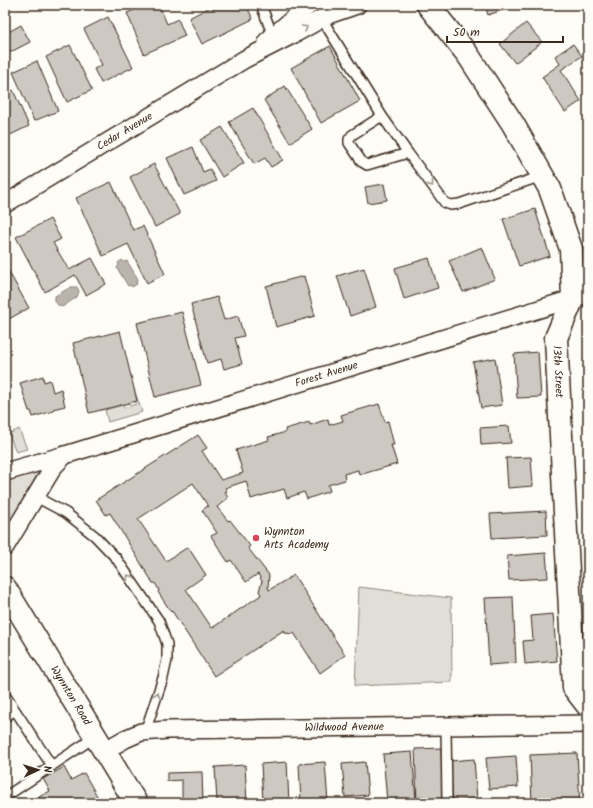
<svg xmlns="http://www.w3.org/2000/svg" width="593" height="808" font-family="Kalam,sans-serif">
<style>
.green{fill:#e1ded7;stroke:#8e847a}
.water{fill:#bbb4ad;stroke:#887d74}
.building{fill:#cdc8c2;stroke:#3b2a1e;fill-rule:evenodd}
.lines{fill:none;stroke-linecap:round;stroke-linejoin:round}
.lane-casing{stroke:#3b2a1e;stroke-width:12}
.street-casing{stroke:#3b2a1e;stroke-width:20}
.secondary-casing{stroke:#3b2a1e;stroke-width:25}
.primary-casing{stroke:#3b2a1e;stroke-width:25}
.lane{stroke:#fdfcf7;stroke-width:9}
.street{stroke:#fdfcf7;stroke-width:17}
.secondary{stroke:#fdfcf7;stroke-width:22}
.primary{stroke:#fdfcf7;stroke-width:22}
.oneway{stroke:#9c938a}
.poi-dot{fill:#d1495b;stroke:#fdfcf7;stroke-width:1.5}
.labels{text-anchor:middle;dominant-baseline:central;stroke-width:3.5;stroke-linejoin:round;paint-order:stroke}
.street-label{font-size:11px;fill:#3b2a1e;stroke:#fdfcf7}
.poi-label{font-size:11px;fill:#3b2a1e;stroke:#fdfcf7;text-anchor:start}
</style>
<rect width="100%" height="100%" fill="#fdfcf7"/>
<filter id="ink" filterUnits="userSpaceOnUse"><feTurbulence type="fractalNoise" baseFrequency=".025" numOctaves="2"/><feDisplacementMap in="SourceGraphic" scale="8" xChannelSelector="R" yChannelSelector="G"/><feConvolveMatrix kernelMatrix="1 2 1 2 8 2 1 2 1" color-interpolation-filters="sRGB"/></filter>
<g filter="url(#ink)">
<!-- green -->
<path class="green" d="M126,366l16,46 -34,10 -3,-12 17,-5 2,3 12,-4z
M19,429l8,20 -11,3 -7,-18z
M36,470l1,5 -22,39 -10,15v-51z
M359,587l92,11 1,84 -97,4z"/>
<!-- water -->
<path class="water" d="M122,260l2,2 3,-1 11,18 -2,3 1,2 -5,3 -1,-2 -3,1 -11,-18 2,-3 -1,-2z
M71,287h6l2,4 -2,6 -15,10 -4,-2 -3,-4v-5z"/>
<!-- building -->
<path class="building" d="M146,5h13l8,19 11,-5 7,17 -41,18 -17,-41z
M214,5h32l7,14 -51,25 -13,-26z
M485,5h26l1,2 -24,8z
M108,17l25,50 -32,16 -7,-14 8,-4 -18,-36z
M526,23l16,19 -27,21 -15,-19z
M21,25l9,17 -25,13v-21z
M573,44l9,12 -21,14 20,31 -16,11 -23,-35 18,-13 -5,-8z
M70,45l22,45 -25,12 -21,-45z
M330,46l30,55 -39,22 -30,-55z
M37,61l21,50 -24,10 -21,-49z
M285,86l27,43 -22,14 -26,-43z
M13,90l16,36 -23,11 -1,-44z
M253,108l30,52 -12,7 -6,-9 -11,6 -25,-42z
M222,127l22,36 -22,14 -22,-37z
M193,147l10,25 7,-3 6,12 -32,14 -17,-37z
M154,164l26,50 -25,13 -25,-50z
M111,182l22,48 10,-4 22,48 -18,9 -19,-39 -25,12 -27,-58z
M384,184l3,16 -19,3 -3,-16z
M535,209l15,47 -31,10 -16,-47z
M50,219l11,20 -8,4 16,27 23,-12 14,26 -20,11 -11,-20 -30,17 -29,-55z
M482,247l13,32 -32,13 -14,-31z
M429,258l9,30 -34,11 -9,-31z
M5,265l24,43 -24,13z
M364,268l12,39 -26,9 -13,-40z
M304,276l11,40 -39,11 -10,-41z
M217,297l7,23 14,-4 6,20 -9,2 7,26 -18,5 -3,-10 -14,4 -16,-59z
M182,312l19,73 -46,12 -18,-74z
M120,331l17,70 -48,12 -16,-70z
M538,352l3,45 -24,1 -3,-44z
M495,358l7,47 -21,3 -8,-46z
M43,376l1,6 6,-2 3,12 8,-3 4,17 -12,3v2l-20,6 -2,-6h-2l-9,-28z
M379,404l6,18 3,-1 6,24h-3l6,19 -38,11 -1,-5 -14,4 1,6 -17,5 2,6 -23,8 -3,-7 -17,6 -3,-9 -33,10 -5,-18 -21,7 2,3 -2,1 3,6 -11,9 11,14 2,-1 20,26 -2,2 21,27 -1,12 1,3 25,-15 51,80 -25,18 -26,-40 -1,1 -8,-1 -1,-3 -70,46 -42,-65 -1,1 -13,-20 1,-2 -4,-7h-2l-43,-70 -4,2 -10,-15 102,-65 9,13 -5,3 19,29 22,-7 -7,-23 33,-10 -1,-3 18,-5 -1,-3 24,-7 1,3 18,-6 1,6 14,-4 -2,-6zM193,483l15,23 -6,4 15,23 -6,3 17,26 3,-2 15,22 12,-8 4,7 -3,10 2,4 -49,33 -26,-39 20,-14 -18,-28 -22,14 -28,-42z
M509,426l2,17 -30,2 -1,-17z
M531,457l2,29 -25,2 -2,-30z
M546,511l1,24 -55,3 -2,-24z
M546,553l2,25 -39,2 -2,-24z
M513,597l3,66 -27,2 -4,-67z
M553,614l4,47 -32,3 -2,-23 10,-1 -2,-24z
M441,748l2,55h-26l-2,-54z
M412,752l4,48 -29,2 -4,-48z
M577,753l3,50h-48l-2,-48z
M516,756l2,31 -29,2 -3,-31z
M474,759l3,40 -24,2 -3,-40z
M287,762l2,41h-26l-2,-39z
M325,762l3,41h-27l-2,-39z
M365,762l3,33 -23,2 -3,-33z
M245,765l2,38h-30l-2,-36z
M64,767l7,13 13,-7 17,30h-73l22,-12 -7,-12z
M202,772l1,31h-21v-23l-15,1v-8z"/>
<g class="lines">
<!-- lane casing -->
<g class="lane-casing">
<path id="lane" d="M261,5l12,31
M322,19l60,97 -30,19 -3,4v4l13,19 5,3 41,-12 -26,-37
M408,153l37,50 6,2 8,-1 83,-28
M36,497l30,16 29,23 21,22 43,63 8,23v16l-4,18 -18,54
M5,695l47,71
M5,717l10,-7
M446,726l1,77
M5,797l90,-60"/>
</g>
<!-- street casing -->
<g class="street-casing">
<g id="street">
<path d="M267,41l42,-36"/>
<path id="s1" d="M5,204l240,-145 51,-26 32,-18 29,-10"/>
<path id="s2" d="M5,472l60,-17 523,-161"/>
<path d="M5,547l49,-81 11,-11"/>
<path id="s3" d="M104,751l21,-12 16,-7 27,-2 420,-6"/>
</g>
</g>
<!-- secondary casing -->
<g class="secondary-casing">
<g id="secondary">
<path id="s4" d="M428,5l40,50 45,69 37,65 21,60 2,49 -17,40 18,350 14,18"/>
</g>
</g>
<!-- primary casing -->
<g class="primary-casing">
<g id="primary">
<path id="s5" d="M5,588l131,215"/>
</g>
</g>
<!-- lane -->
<use href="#lane" class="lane"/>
<!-- street -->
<use href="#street" class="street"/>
<!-- secondary -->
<use href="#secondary" class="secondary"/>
<!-- primary -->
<use href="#primary" class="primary"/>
</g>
<!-- one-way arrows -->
<defs><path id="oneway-chevron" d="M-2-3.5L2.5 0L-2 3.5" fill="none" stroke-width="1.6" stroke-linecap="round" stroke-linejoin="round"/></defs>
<g class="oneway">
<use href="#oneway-chevron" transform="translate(305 28) rotate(-30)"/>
<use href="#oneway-chevron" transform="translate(431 184) rotate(54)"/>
<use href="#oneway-chevron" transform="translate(129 577) rotate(-124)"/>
<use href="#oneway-chevron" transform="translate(157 695) rotate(-71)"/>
</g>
</g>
<!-- markers -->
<circle class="poi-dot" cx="256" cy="538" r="4"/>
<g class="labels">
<!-- street labels -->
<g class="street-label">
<text stroke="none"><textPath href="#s1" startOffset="140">Cedar Avenue</textPath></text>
<text stroke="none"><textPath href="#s4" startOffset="411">13th Street</textPath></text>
<text stroke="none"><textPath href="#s2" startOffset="336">Forest Avenue</textPath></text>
<text stroke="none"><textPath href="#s5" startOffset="126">Wynnton Road</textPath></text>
<text stroke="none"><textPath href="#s3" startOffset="245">Wildwood Avenue</textPath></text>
</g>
<!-- poi labels -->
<g class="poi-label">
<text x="264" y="532">Wynnton<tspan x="264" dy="13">Arts Academy</tspan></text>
</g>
</g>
<!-- margin -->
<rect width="593" height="808" fill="none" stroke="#fdfcf7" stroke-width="20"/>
<rect x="10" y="10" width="573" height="788" fill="none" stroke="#3b2a1e" stroke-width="1.5" filter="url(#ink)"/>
<!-- north arrow -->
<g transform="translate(38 770) rotate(86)" stroke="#fdfcf7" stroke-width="3" paint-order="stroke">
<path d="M0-3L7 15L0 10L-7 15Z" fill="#3b2a1e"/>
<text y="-6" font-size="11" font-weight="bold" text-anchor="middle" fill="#3b2a1e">N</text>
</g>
<!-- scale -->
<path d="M447 36v6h116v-6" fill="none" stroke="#3b2a1e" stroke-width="2"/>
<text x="453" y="36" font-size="12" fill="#3b2a1e" stroke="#fdfcf7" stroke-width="3" paint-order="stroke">50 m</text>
</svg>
